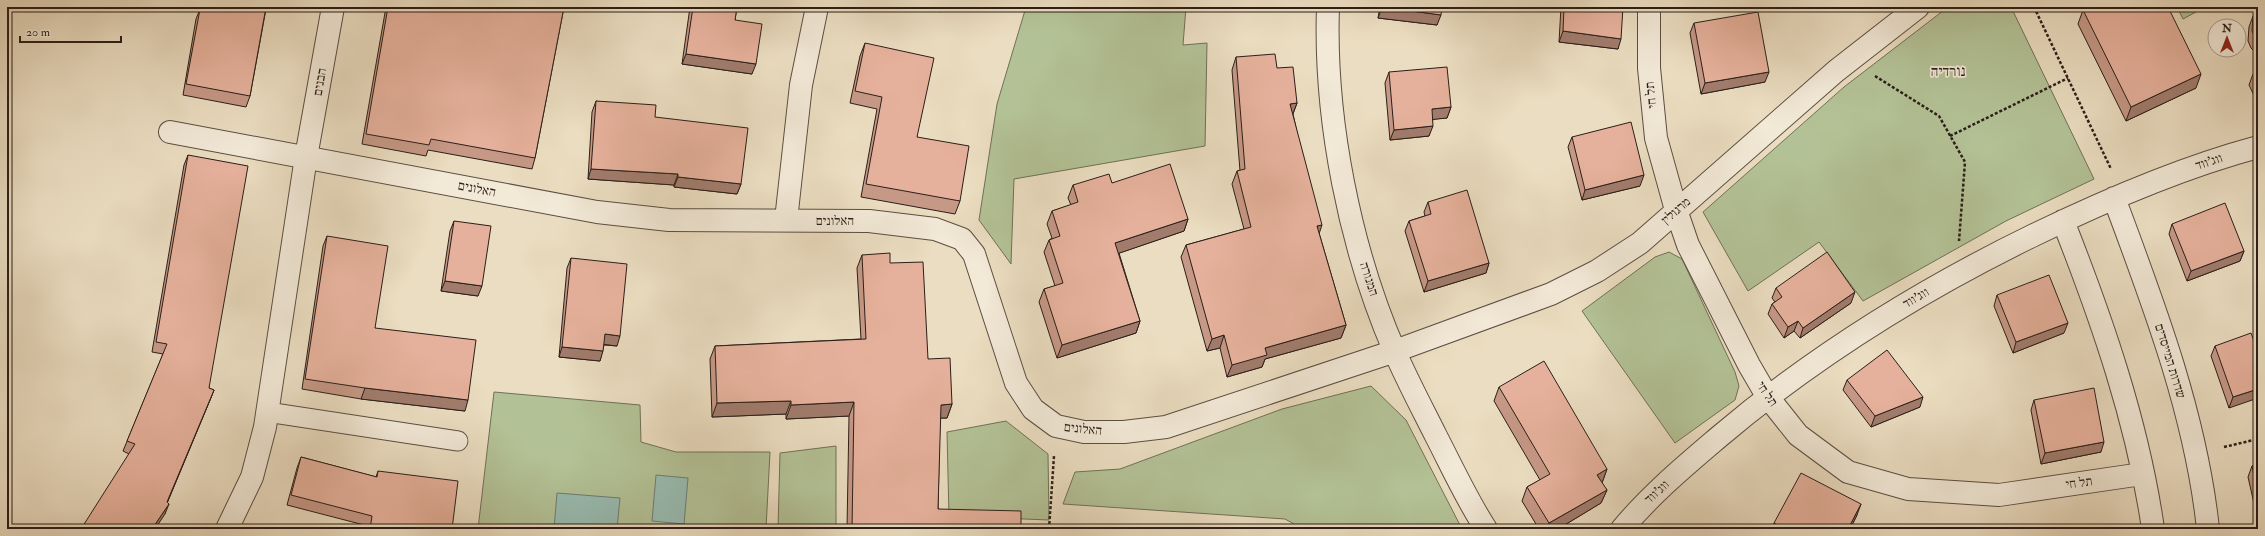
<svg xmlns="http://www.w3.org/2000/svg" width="2265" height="536" font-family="'IM FELL Double Pica','Frank Ruhl Libre',serif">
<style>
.green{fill:#b3c296;stroke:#6f7058}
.water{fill:#98bcb1;stroke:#6c7d74}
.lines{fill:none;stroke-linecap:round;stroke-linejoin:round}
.lane-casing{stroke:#5b4e43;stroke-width:21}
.street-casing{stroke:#5b4e43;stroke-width:24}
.path{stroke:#2b1e19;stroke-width:2.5;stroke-dasharray:3 2;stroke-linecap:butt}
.lane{stroke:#f2e9d7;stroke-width:19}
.street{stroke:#f2e9d7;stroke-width:22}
.wall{fill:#c69886;stroke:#2b1e19}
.shaded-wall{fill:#a17c6d;stroke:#2b1e19}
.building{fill:#e6b19c;stroke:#2b1e19}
.labels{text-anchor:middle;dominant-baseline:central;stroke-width:3.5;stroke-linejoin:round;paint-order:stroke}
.street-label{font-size:13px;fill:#2b1e19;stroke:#f2e9d7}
.quarter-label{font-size:15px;fill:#2b1e19;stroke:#f2e9d7}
</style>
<rect width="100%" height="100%" fill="#ebddc1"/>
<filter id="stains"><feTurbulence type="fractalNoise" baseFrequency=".005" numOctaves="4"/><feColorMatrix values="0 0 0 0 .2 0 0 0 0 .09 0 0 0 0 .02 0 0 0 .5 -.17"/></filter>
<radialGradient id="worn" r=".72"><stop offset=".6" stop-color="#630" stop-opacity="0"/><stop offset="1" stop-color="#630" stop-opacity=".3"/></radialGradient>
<!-- green -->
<path class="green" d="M1026,7h160l-3,38 24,-2 -2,103 -191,33 -3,85 -32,-44 18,-116z
M1948,7h63l83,172 -88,42 -143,80 -44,-59 -71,49 -45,-79 141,-125z
M2177,7h28l-22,12z
M1669,252l13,7 53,113 4,14 -4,14 -60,43 -93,-132 73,-54z
M1371,386l35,34 56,109h-159l-18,-10 -222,-15 12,-32 45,-3 162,-60z
M494,392l146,13 1,37 35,10h94l-4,77h-288z
M1006,421l42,33 1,66 -100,-4 -2,-84z
M836,446v83h-58l2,-76z"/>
<!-- water -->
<path class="water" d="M656,475l32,3 -4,46 -32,-3z
M557,493l63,5 -3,31h-63z"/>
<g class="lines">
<!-- lane casing -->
<g class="lane-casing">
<path id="lane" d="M267,412l191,29"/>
</g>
<!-- street casing -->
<g class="street-casing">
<path id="street" d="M1328,7c-4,112 22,242 67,345 12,28 27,56 41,84 16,31 31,64 50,93
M1649,7v61l7,70 20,72 12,35 61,120 18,31 31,39 50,37 60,17 91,6 143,-21
M170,132l427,80 72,8 200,1 66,8 27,10 12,15 42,129 17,26 23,17 28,6h40l42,-5 229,-76 156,-57 46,-23 43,-28 196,-172 82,-64
M2114,198c40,107 82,217 94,331
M786,220l15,-135 16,-78
M2063,221c39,99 75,202 90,308
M227,529l25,-52 13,-50 41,-270 27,-150
M1622,529c29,-35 64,-64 98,-93 96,-81 201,-146 314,-201 72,-35 146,-67 224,-88"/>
</g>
<!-- path -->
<path class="path" d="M2034,7l77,162
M1875,76l64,40 26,46 -6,79
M1950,136l118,-58
M2224,447l34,-8
M1049,529l5,-73"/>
<!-- lane -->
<use href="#lane" class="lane"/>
<!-- street -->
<use href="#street" class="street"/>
</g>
<!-- wall -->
<path class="wall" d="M204,7h66l-1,3 -3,-1 -16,87 -4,11 -63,-12 13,-76 4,-10 4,1z
M386,7h178l-29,151 -3,11 -104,-19 -2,6 -64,-12z
M690,7h47l-2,13 17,54 -70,-10z
M926,7h17l-2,5z
M1380,7h62l-5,18 -59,-7z
M1561,7h62l-5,42 -59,-7z
M2083,10l113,78 -70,33 -48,-97z
M2258,11v44l-7,-7 -3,-7 1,-14 4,-11z
M1694,23l71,59 -64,12 -11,-61z
M865,43l52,94 43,64 -5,13 -94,-17 16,-88 -27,-6 10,-47z
M1236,57l41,11 20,35 -4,11 26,119 27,92 -5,13 -76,21 -3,8 -35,10 -7,-29 -13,3 -26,-94 5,-12 58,-16 -12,-45 5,-13h3l-8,-101z
M1389,72l62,35 -4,11 -14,1 -4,17 -39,4 -5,-57z
M2258,72v32l-9,-19 4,-11z
M596,101l59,16 86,67 -4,10 -63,-7v-2l-86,-6 4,-67z
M1572,137l68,49 -58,14 -14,-53z
M188,155l21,233 5,2 -4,10 -43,103 -2,11 -36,-60 -6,-3 40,-97 -11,-2 32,-187z
M1112,183l76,36 -4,12 -65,22 21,68 -4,12 -79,25 -18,-56 5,-13 11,-3 -11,-34 5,-12 3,-2 -5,-14 5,-13 19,-6 -3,-7 5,-13z
M1428,202l61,61 -3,10 -62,19 -19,-61 4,-10 16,-5 -1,-4z
M454,221l24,75 -37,-5 9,-60z
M2172,224l72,27 -4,10 -53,20 -18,-47z
M327,236l48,92 90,83 -104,-12 -59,-10 21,-143z
M862,255l28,8 38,96 24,45 -5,14h-7l-2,91 83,20h-174l2,-113 -63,3v-5l-74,3 -2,-58 5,-13 146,-7 -4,-71z
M571,258l46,88 -13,-1 -4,16 -41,-4 8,-89z
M1776,288l75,15 -51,35 -6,-7 -10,7 -16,-24 4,-10 3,-2 -3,-4z
M1997,295l67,38 -51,20 -19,-47z
M2215,346l43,6 -29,56 -18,-52z
M1847,380l73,27 -49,20 -28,-37z
M1499,387l108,82 -5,14 5,7 -6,13 -43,26h-19l-17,-28 5,-14 13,-7 -46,-79z
M2034,400l67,52 -60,12 -10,-54z
M301,457l75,20 2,-6 74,58h-84v-3l-81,-21 10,-37z
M2258,465v56l-10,-44 4,-11z
M1857,515l-7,14h-78l2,-6z"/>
<!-- shaded-wall -->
<path class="shaded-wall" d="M1220,7h67l-2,3 -66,-2z
M1382,7l59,8 -4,10 -59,-7z
M1563,31l58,8 -3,10 -59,-7z
M686,54l70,10 -4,10 -70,-10z
M1769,72l-4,10 -64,12 4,-11z
M2201,74l-5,14 -70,33 5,-14z
M1297,103l-5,13 -2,-12z
M1451,107l-4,11 -19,2 4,-11z
M1433,126l-4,10 -39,4 4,-10z
M591,169l87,5 -4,11 -86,-6z
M1644,175l-4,11 -58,14 3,-10z
M678,177l63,7 -4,10 -63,-7z
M1188,219l-4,12 -73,25 4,-13z
M1322,225l-4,12 -1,-11z
M2244,251l-4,10 -53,20 4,-10z
M1489,263l-3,10 -62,19 4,-11z
M445,281l37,5 -4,10 -37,-5z
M1855,292l-4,11 -51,35 3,-10z
M1140,321l-4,12 -79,25 5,-13z
M1798,321l-4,10 -10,7 4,-11z
M2068,323l-4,10 -51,20 3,-11z
M1346,325l-5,13 -76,21 -3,8 -35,10 5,-12 33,-17z
M605,334l15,2 -3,10 -16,-2z
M1224,335l-4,13 -13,3 5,-12z
M562,347l41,4 -3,10 -41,-4z
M365,388l103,12 -3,11 -104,-12z
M2258,389v9l-29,10 4,-11z
M214,390l-4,10 -47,113 4,-11z
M1923,397l-3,10 -49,20 4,-11z
M791,401l-5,13 -74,3 5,-14z
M854,402l-5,14 -63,3 5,-14z
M952,404l-5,14h-11l5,-13z
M2104,442l-3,10 -60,12 4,-11z
M1607,469l-5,14 -5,-8z
M1607,490l-6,13 -43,26h-11l2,-6z
M169,504l-4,10 -10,15h-3z
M1861,504l-4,11 -7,14h-2z"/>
<!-- building -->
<path class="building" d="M206,7h60l-16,89 -64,-12 14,-75 5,1z
M388,7h176l-29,151 -104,-19 -2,6 -63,-11z
M693,7h44l-2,13 27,4 -6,40 -70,-10z
M1382,7h60l-1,8z
M1564,7h59l-2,32 -58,-8z
M2090,7h78l33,67 -70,33 -48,-97z
M2258,11v29l-3,-3 -3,-6 1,-15z
M1758,12l11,60 -64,11 -11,-60z
M865,43l69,15 -17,79 52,9 -9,55 -94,-17 16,-87 -27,-6z
M1275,54l2,14 16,-1 4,36 -7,1 32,121 -5,1 29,99 -81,23 2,7 -35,10 -8,-30 -12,4 -26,-94 65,-18 -14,-56 8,-2 -9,-112z
M1447,67l4,40 -19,2 1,17 -39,4 -5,-58z
M2258,72v13l-5,-11z
M596,101l60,4 -1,12 93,11 -7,56 -63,-7v-3l-87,-5z
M1631,122l13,53 -59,15 -13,-53z
M188,155l60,11 -39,222 5,2 -47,112 2,2 -17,25h-71l54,-85 -8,-3 40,-97 -11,-2z
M1170,164l18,55 -73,24 25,78 -78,24 -18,-56 19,-6 -14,-43 11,-4 -8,-25 26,-9 -5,-17 36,-11 3,9z
M1467,190l22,73 -61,18 -19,-60 22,-7 -3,-12z
M2225,203l19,48 -53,20 -19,-47z
M454,221l37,5 -9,60 -37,-5z
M327,236l61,10 -13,82 101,12 -8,60 -103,-12 -60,-9z
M1827,252l28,40 -52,36 -5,-7 -10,6 -16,-23 10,-7 -6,-9z
M890,253v10l33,-1 5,97 22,-1 2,46 -11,1 -3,104 83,2v18h-169l2,-127 -63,3v-4l-74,2 -2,-57 151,-7 -4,-84z
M571,258l56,6 -7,72 -15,-2 -2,17 -41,-4z
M2049,275l19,48 -52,19 -19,-47z
M2251,333l7,19v37l-25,8 -18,-51z
M1887,350l36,47 -48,19 -28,-36z
M1544,361l63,108 -10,6 10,15 -58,33 -22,-36 23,-13 -51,-87z
M2094,388l10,54 -59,11 -11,-53z
M301,457l76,20 1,-6 80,10 -6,48h-82l2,-13 -81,-21z
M2258,465v28l-6,-27z
M1801,473l60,31 -13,25h-7l-7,-3 -2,3h-47l-11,-6z"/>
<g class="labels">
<!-- street labels -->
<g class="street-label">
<text transform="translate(320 82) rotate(-80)">הבנים</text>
<text transform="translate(1651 95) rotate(-96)">תל חי</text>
<text transform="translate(2209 162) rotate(-18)">ווג'ווד</text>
<text transform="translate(477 189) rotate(11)">האלונים</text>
<text transform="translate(1676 211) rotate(-41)">מרגולין</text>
<text x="835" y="221">האלונים</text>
<text transform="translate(1369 279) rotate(72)">המנורה</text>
<text transform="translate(1916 298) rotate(-30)">ווג'ווד</text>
<text transform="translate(2170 361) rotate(73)">שדרות המייסדים</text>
<text transform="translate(1767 394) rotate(56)">תל חי</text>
<text transform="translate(1083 429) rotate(6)">האלונים</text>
<text transform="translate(2079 483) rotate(-8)">תל חי</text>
<text transform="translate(1657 492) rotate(-42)">ווג'ווד</text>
</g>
<!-- quarter labels -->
<g class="quarter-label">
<text x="1948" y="71">נורדיה</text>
</g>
</g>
<!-- margin -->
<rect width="2265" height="536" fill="none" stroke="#ebddc1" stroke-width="24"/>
<rect x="8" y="8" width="2249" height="520" fill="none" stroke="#2b1e19" stroke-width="2"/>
<rect x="12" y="12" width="2241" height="512" fill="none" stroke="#2b1e19"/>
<!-- north arrow -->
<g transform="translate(2227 38)"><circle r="19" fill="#f2e9d7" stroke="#a2988b"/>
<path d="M0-3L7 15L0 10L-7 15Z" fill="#8f2418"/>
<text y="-6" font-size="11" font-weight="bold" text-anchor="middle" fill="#2b1e19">N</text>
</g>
<!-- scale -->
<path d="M20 36v6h101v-6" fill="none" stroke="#2b1e19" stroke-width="2"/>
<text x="26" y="36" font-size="12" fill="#2b1e19" stroke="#f2e9d7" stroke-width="3" paint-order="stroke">20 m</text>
<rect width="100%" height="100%" filter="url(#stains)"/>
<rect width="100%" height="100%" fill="url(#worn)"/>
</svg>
